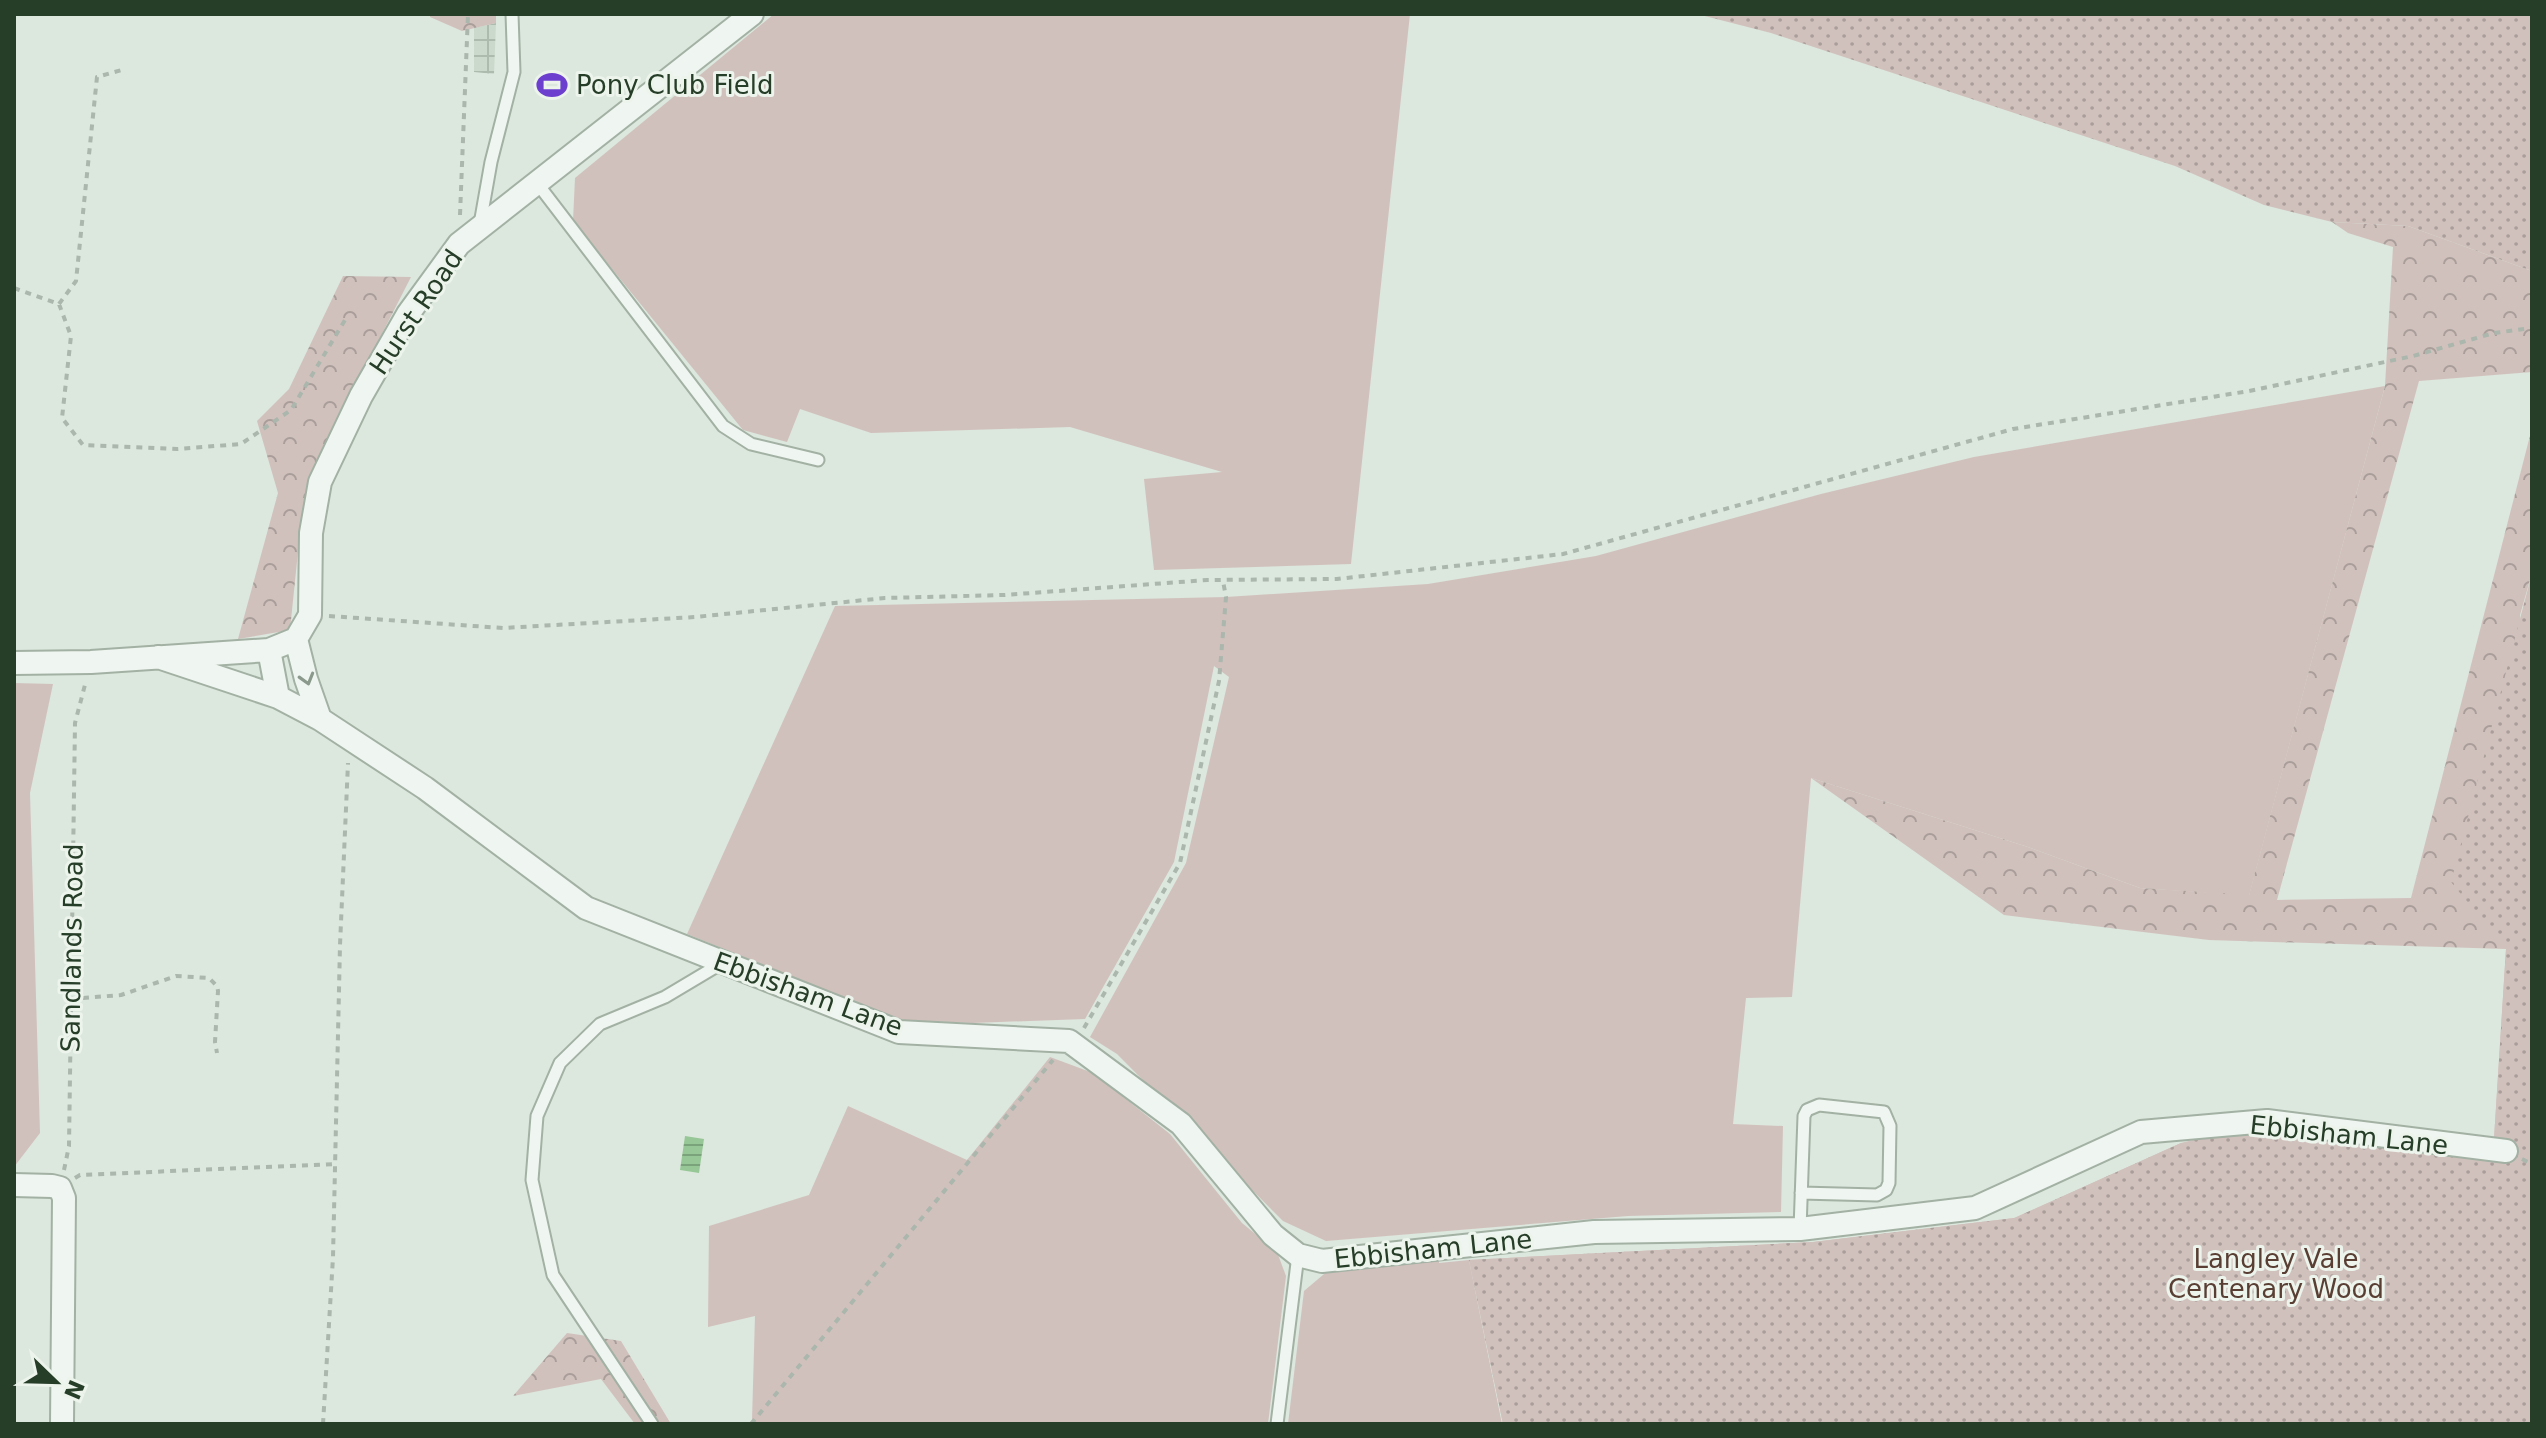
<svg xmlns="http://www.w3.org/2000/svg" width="2546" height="1438" font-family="'DejaVu Sans',sans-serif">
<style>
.industrial{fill:url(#industrial-grid)}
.green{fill:#d1c1bd}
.forest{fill:url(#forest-crowns)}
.park{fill:url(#park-dots)}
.water{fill:url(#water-rules)}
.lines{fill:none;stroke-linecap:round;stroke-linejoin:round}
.service-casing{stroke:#a2b1a3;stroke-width:15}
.minor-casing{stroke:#a2b1a3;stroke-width:26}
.path{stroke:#abb6ac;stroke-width:4;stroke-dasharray:6 6;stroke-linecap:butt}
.service{stroke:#eff5f0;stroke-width:11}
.minor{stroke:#eff5f0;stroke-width:22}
.oneway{stroke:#8a998c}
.labels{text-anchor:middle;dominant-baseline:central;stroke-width:6;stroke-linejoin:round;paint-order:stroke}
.poi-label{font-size:26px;fill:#263d28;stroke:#ecf4ec;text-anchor:start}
.street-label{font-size:26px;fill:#263d28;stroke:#ecf4ec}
.park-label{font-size:26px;fill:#593e33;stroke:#ecf4ec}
</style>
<defs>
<pattern id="industrial-grid" width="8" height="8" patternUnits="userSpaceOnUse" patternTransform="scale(2)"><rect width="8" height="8" fill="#cad9cc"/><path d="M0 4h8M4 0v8" fill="none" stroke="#adbbaf"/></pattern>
<pattern id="forest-crowns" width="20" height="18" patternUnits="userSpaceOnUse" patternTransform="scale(2)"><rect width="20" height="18" fill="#d1c1bd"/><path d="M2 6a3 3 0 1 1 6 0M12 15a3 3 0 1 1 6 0" fill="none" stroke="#a99e9a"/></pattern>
<pattern id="park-dots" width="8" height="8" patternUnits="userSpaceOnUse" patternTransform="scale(2)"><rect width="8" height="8" fill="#d1c1bd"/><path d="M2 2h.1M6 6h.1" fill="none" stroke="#a99e9a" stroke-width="1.8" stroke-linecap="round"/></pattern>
<pattern id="water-rules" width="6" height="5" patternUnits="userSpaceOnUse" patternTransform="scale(2)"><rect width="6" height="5" fill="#97c797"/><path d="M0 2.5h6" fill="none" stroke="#7ba37b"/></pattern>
</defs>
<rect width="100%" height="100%" fill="#dce7dd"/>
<!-- industrial -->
<path class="industrial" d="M496,23l-2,51 -20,-2v-44z"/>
<!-- green -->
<path class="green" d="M774,14h636l-59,550 -197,6 -10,-91 78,-7 -152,-45 -199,6 -71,-24 -13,33 -44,-12 -170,-209 2,-43z
M2385,386l-136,510 -109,-8 -112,-41 -217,-69 -19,219 -46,1 -13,126 50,2 -2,86 -153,4 -302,25 -43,-20 -166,-167 -27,-17 96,-174 43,-186 -15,-11 -40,196 -89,157 -113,4 -72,-3 -213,-86 148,-328 391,-9 202,-13 168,-28 225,-62 153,-37z
M14,683l39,1 -23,109 10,340 -26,34z
M1050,1057l43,16 77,61 72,89 35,29 9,24 -18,148h-520l4,-4 3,-104 -47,11 1,-101 100,-31 39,-89 119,54z
M1439,1249v14l30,-3 33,164h-214l16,-133 26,-22z"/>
<!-- forest -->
<path class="forest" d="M430,14h66v9l-34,8 -32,-14z
M2332,222l76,4 124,45v101l-113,9 -142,519 134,-2 121,-470v145l-12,42 12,305v504h-1029l-34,-164 344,-18 201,-24 167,-75 313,-4 12,-190 -297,-9 -205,-25 -193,-137 217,69 112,41 109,7 136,-509 8,-139 -45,-14z
M343,276l68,1 -89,174 -23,91 -9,88 -52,9 40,-146 -21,-72 32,-32z
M567,1333l54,8 50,83h-36l-34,-45 -88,17z"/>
<!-- park -->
<path class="park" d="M1697,14h835v257l-124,-45 -76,-4 -68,-17 -89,-39 -404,-133z
M2532,573v851h-1029l-34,-164 344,-18 202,-24 166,-75 86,-22 227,18 12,-190 -55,-67z"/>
<!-- water -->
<path class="water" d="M685,1136l19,3 -5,34 -19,-3z"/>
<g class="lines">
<!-- service casing -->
<g class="service-casing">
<path id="service" d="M537,183l186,243 28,18 67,16
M480,224l11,-62 23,-90 -2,-58
M1800,1229l4,-113 3,-6 12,-5 65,7 6,14 -1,57 -3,7 -9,5 -76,-2
M652,1424l-99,-149 -21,-95 5,-64 23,-53 40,-39 65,-27 57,-34
M1277,1424l21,-169"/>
</g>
<!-- minor casing -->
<g class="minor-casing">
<path id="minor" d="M296,639l14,-24 1,-82 9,-51 41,-86 47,-82 51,-70 293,-230
M296,639l10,40 14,40
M269,650l9,47
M158,657l120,40 42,22 105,69 161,120 313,124 170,9 112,83 92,111 25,20 24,6 272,-29 206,-3 175,-21 166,-76 126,-11 239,30
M14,663l77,-1 178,-12 27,-11
M14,1185l38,1 8,2 4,10 -2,226"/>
</g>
<!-- path -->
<path class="path" d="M460,215l8,-201
M14,288l45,16 12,32 -9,82 21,27 94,4 64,-5 50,-34 54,-90
M59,304l17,-23 21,-204 28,-8
M329,616l174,12 192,-11 190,-19 119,-3 203,-15 130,-1 226,-25 450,-125 236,-38 164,-35 81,-23 38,-5
M71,999l50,-4 55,-19 33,2 8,8 1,5 -3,51 2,11
M1084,1028l96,-165 39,-182 7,-84 -3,-16
M2522,1159l10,5
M64,1170l5,-24 6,-423 11,-42
M75,1178l5,-3 255,-11
M323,1424l10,-167 7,-312 8,-182
M751,1424l302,-364"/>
<!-- service -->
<use href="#service" class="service"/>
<!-- minor -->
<use href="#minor" class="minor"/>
</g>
<!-- one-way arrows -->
<defs><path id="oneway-chevron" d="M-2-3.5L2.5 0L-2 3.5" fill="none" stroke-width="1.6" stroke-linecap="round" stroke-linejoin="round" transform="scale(2)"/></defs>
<use class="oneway" href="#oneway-chevron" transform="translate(307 679) rotate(74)"/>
<!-- icons -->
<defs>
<g id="stadium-bare" transform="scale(2.4)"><path d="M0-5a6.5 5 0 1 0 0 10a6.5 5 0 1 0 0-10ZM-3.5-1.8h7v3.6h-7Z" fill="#6c3fce" stroke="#ecf4ec" stroke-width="2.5" paint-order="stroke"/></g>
</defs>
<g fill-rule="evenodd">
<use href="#stadium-bare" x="552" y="85"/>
</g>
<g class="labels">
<!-- poi labels -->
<g class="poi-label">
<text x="576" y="85">Pony Club Field</text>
</g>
<!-- street labels -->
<g class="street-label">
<text transform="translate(416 312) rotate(-56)">Hurst Road</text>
<text transform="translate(72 948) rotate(-89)">Sandlands Road</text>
<text transform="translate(808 994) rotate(20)">Ebbisham Lane</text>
<text transform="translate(2349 1135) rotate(6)">Ebbisham Lane</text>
<text transform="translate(1433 1249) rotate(-6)">Ebbisham Lane</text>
</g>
<!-- park labels -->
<g class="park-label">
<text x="2276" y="1259">Langley Vale<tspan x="2276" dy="30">Centenary Wood</tspan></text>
</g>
</g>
<!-- border -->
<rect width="2546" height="1438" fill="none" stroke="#263d28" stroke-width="32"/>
<!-- north arrow -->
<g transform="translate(56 1382) rotate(113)" stroke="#ecf4ec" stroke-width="6" paint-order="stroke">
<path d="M0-6L14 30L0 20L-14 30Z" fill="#263d28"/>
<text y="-12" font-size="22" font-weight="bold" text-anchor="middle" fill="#263d28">N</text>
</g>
</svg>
